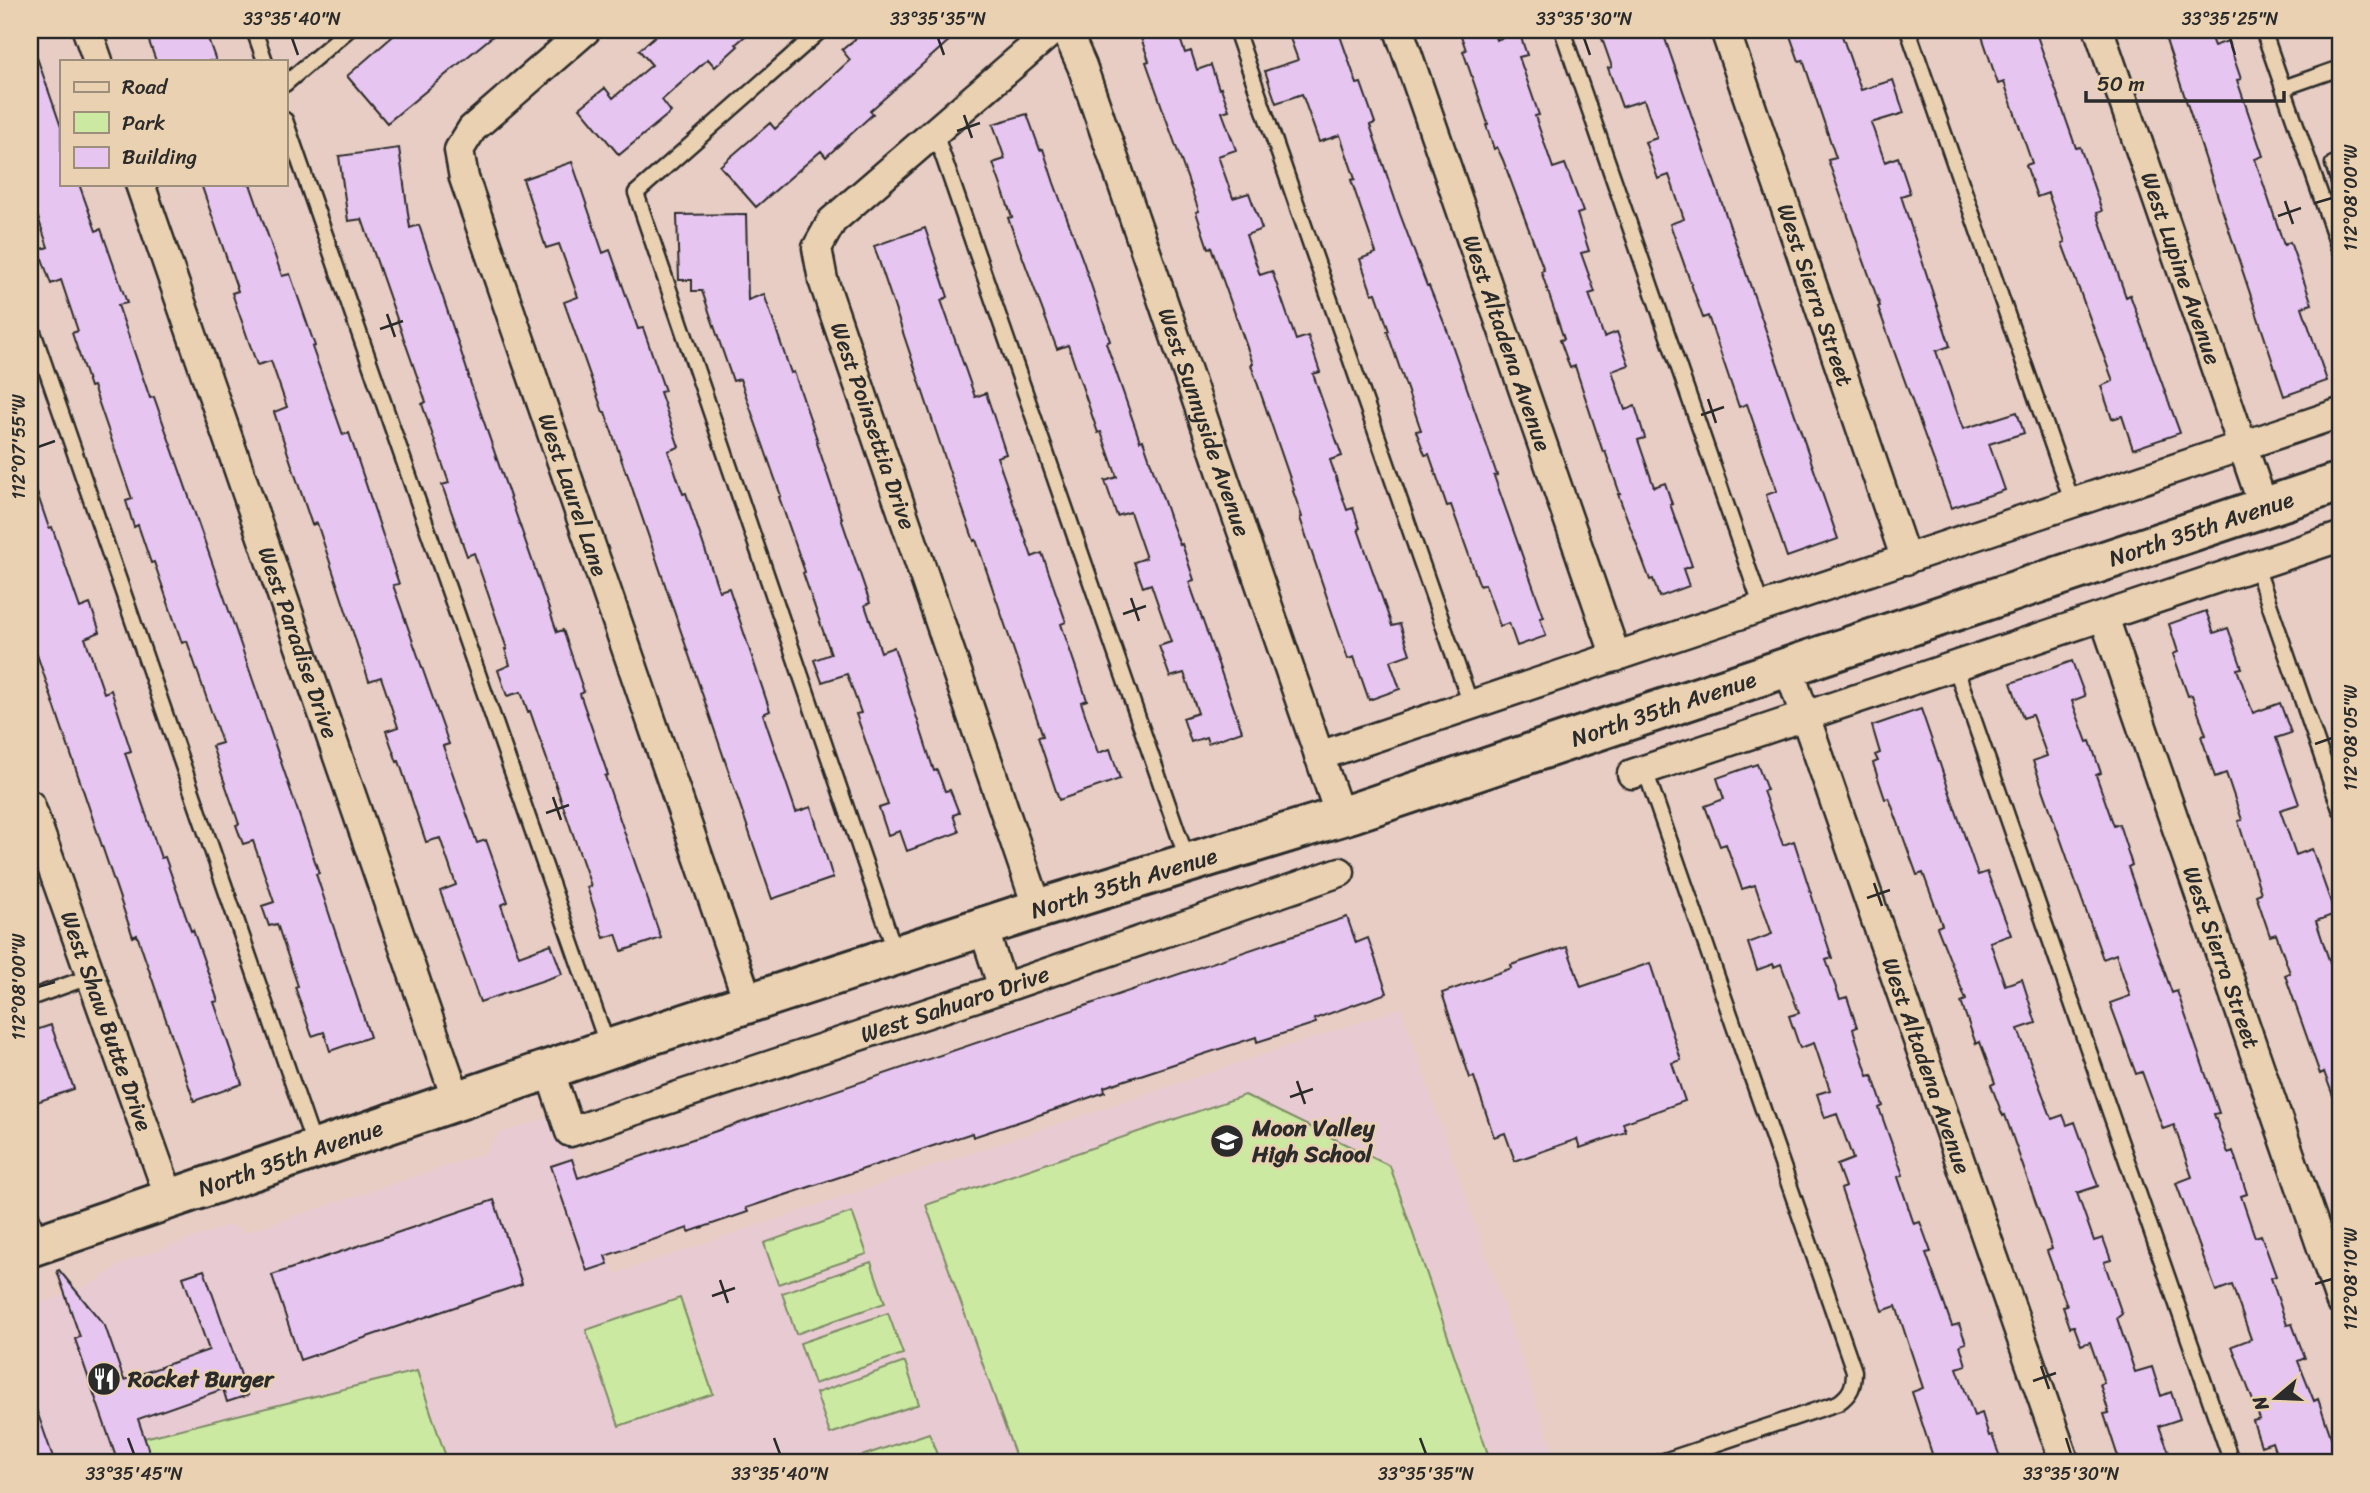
<svg xmlns="http://www.w3.org/2000/svg" width="2370" height="1493" font-family="Sriracha,sans-serif">
<style>
.built{fill:#e8cbd2}
.green{fill:#cbe9a1;stroke:#7b8a66;stroke-width:2}
.building{fill:#e7c5f1;stroke:#2b2b2b;stroke-width:2}
.lines{fill:none;stroke-linecap:round;stroke-linejoin:round}
.lane-casing{stroke:#2b2b2b;stroke-width:19}
.street-casing{stroke:#2b2b2b;stroke-width:33}
.secondary-casing{stroke:#2b2b2b;stroke-width:44}
.lane{stroke:#e9d1b1;stroke-width:14}
.street{stroke:#e9d1b1;stroke-width:28}
.secondary{stroke:#e9d1b1;stroke-width:38}
.ticks{fill:none;stroke:#2b2b2b;stroke-width:2.5}
.labels{text-anchor:middle;dominant-baseline:central;stroke-width:5;stroke-linejoin:round;paint-order:stroke}
.street-label{font-size:23px;fill:#2b2b2b;stroke:#e9d1b1}
.poi-label{font-size:23px;font-weight:bold;fill:#2b2b2b;stroke:#e9d1b1;text-anchor:start}
.neatline{fill:none;stroke:#2b2b2b;stroke-width:2.5}
.ticks-label{font-size:18px;text-anchor:middle;fill:#2b2b2b}
</style>
<rect width="100%" height="100%" fill="#e8cdc4"/>
<filter id="ink" filterUnits="userSpaceOnUse"><feTurbulence type="fractalNoise" baseFrequency=".0143" numOctaves="2"/><feDisplacementMap in="SourceGraphic" scale="14" xChannelSelector="R" yChannelSelector="G"/><feConvolveMatrix kernelMatrix="1 2 1 2 8 2 1 2 1" color-interpolation-filters="sRGB"/></filter>
<g filter="url(#ink)">
<!-- built -->
<path class="built" d="M1401,1008l156,455h-1527v-156l60,-22 34,-23 106,-37 17,7 239,-79 12,-19 52,-17 10,26 3,2 6,-1 45,130z"/>
<!-- green -->
<path class="green" d="M1245,1095l145,71 101,297h-473l-92,-258z
M852,1212l15,42 -89,30 -14,-41z
M871,1262l14,41 -89,31 -14,-41z
M680,1298l33,96 -94,32 -33,-96z
M888,1313l15,41 -89,30 -14,-41z
M905,1362l14,42 -89,30 -14,-41z
M417,1371l31,92h-295l-9,-25z
M929,1433l11,30h-99z"/>
<!-- building -->
<path class="building" d="M145,30h60l11,31h-60z
M400,30h100l-113,93 -40,-47z
M662,30h90l-16,14 2,2 -23,21 -7,-8 -46,41 9,12 -52,43 -39,-47 25,-20 8,10 39,-33 -13,-15z
M866,30h95l-91,81 3,3 -47,43 -5,-6 -65,56 -36,-41 50,-43 5,6 75,-69 -8,-10z
M1155,30h22l8,23 6,-2 6,19 14,-5 8,24 2,-1 8,22 -7,2 14,38 -18,6 15,42 16,-5 13,36 -16,6 14,40 12,-4 24,69 12,-4 12,36 -7,2 29,82 -12,4 17,50 6,-2 7,20 -2,1 34,97 8,-2 10,30 -20,7 10,28 -31,11 -15,-43 -6,2 -48,-141 2,-1 -9,-26 1,-1 -43,-125 2,-1 -42,-117 -3,1 -12,-36 3,-1 -53,-149 3,-1 -9,-26z
M1287,30h51l19,54 4,-1 14,40 -5,2 30,89 27,72h2l18,44 50,145 -3,1 50,141 -4,1 6,18 -29,10 -8,-23 -9,3 -15,-42 -5,2 -29,-81 -4,1 -18,-52 -4,1 -9,-24 5,-1 -34,-99h2l-13,-38 -4,1 -12,-35 16,-6 -25,-73 4,-1 -15,-44 -21,7 -17,-48 -26,9 -11,-32 33,-11z
M1459,30h34l3,10 23,-8 8,23 -8,2 20,58 -4,1 18,52 12,-4 18,48 -6,2 12,37 -8,2 14,39 -6,2 15,43 13,-5 12,33 -17,6 13,39 10,-4 10,32 -7,2 16,47 11,-4 7,21h-2l22,62 -9,3 6,17 -30,11 -6,-18 -3,1 -32,-86h2l-15,-43 -2,1 -28,-86 -5,2 -10,-28 4,-1 -23,-68 3,-1 -41,-110 -6,-13 -3,2 -8,-24 2,-1 -25,-73 3,-1z
M1599,30h63l176,509 -51,18 -21,-62 11,-4 -30,-87 -8,3 -31,-91 -5,2 -33,-94 14,-5 -15,-44 -11,4 -13,-37 12,-4 -13,-38 -22,7 -14,-39 4,-1z
M1788,30h52l21,60 32,-10 11,33 -33,10 14,39 13,-5 12,36 -9,3 49,150 -14,5 27,78 54,-17 7,21 -35,11 16,46 -54,18 -73,-201 2,-1 -52,-146 8,-2 -33,-98 -4,1z
M1980,30h55l41,118 4,-1 22,64 -5,2 29,84 4,-2 50,138 -47,16 -11,-33 -10,3 -11,-33 12,-5 -51,-138 3,-1 -17,-49 -11,4 -11,-32 6,-2 -28,-81 -6,2z
M2195,30h13l6,16 14,-5 13,38 -4,1 26,76 -8,3 29,86 6,-3 22,62 -10,3 25,74 -43,15 -118,-356z
M30,46h3l28,81v57h18l17,47 5,-2 26,74 -9,2 32,93 4,-1 80,228 85,248 -3,1 54,163 -40,14 -6,-19 -12,4 -17,-49 3,-1 -21,-62 -8,2 -7,-20 12,-4 -21,-61 -10,3 -7,-19 3,-1 -27,-78 10,-3 -35,-102 -5,2 -28,-81 -3,1 -13,-38 -4,2 -8,-26 6,-2 -39,-113 -3,1 -18,-54 6,-2 -17,-51 -10,4 -12,-34 9,-3 -18,-53z
M1027,114l13,36 3,-1 11,34 29,78 27,80 -4,2 34,98 3,-1 27,79 10,26 2,-1 12,36 -5,2 53,149 -34,12 -2,-6 -15,5 -8,-24 15,-5 -14,-40 -14,4 -11,-31 12,-4 -20,-58 -8,3 -9,-25 12,-4 -16,-46 -13,4 -12,-35 12,-4 -16,-45 -3,1 -30,-88 -11,4 -49,-131 4,-1 -19,-54 12,-4 -12,-35z
M399,148l11,80 9,-3 50,151h-1l89,256 6,-2 21,62 -4,2 28,81 -3,1 56,162 -39,13 -6,-17 -12,4 -17,-51 4,-1 -61,-175 -2,1 -7,-20 -14,4 -9,-26 12,-5 -5,-16h2l-33,-96 -7,3 -25,-71 7,-2 -27,-79 4,-2 -64,-183 -14,2 -9,-65z
M572,162l31,91 7,-3 28,79 5,-1 22,63 -5,1 19,55 -11,4 15,43 3,-1 33,98 10,-3 41,123 -7,3 33,98 15,-5 22,71 -61,21 -145,-426h-1l-21,-61h-2l-39,-110 14,-5 -19,-53 -13,4 -23,-69z
M201,184h49l32,92 8,-2 25,72 -3,1 31,88 6,-2 50,151 -6,1 56,159 -6,2 34,97 9,-3 22,62 -7,3 18,51 32,-12 11,30 -82,28 -40,-111 16,-6 -16,-47 -14,4 -27,-81 -2,1 -11,-31 12,-4 -17,-50 -12,4 -52,-158 -5,2 -38,-113 13,-5 -16,-46 -14,4 -25,-72 6,-2z
M746,214l2,86 16,-6 27,79 3,-1 24,70 -1,1 25,75h-1l29,85 -5,2 16,47 13,-5 40,124 3,-1 8,21 5,-1 9,23 -6,2 6,17 -52,19 -7,-20 -12,4 -9,-27 9,-3 -32,-91 5,-1 -14,-39 -25,8 -8,-22 17,-6 -28,-81 2,-1 -26,-75 2,-1 -41,-117 -7,2 -31,-90h-10v-11h-13l-2,-65z
M925,228l23,69 -7,3 34,97 11,-4 20,61 -9,3 35,100 10,-4 24,69 -5,2 26,76 -6,2 17,51 12,-4 10,30 -61,21 -21,-63 5,-1 -28,-82 -39,-114 -2,1 -24,-68 -76,-227z
M30,481h3l16,47 3,-1 28,81 10,-4 10,28 -15,6 19,55 7,-3 20,61 -6,2 36,105 4,-1 26,74 2,-1 25,71 -4,1 28,82 -48,17 -57,-166 -4,2 -103,-303z
M2206,611l8,22 14,-5 14,40 -5,1 16,44 27,-10 11,30 -15,5 23,66 -19,6 16,45 16,-6 23,65 -19,7 24,72v116h-2l-14,-37 -4,2 -35,-99 5,-2 -14,-39 -6,2 -14,-41 5,-2 -23,-72 4,-1 -16,-47 -11,4 -14,-41 5,-1 -14,-40 -4,1 -15,-42 5,-2 -9,-28z
M2072,661l13,35 -13,5 15,41 3,-1 11,32 -5,2 18,51 5,-2 13,41 -4,2 14,40 30,86 5,-2 42,122 -5,1 14,39 5,-2 14,43 -6,2 14,41 6,-2 15,41 -5,2 16,47 5,-1 13,34 -7,3 16,40 4,-2 22,64h-61l-7,-21 -11,4 -8,-25 7,-2 -28,-73 19,-7 -19,-54 -16,6 -40,-108 16,-6 -18,-52 -11,4 -21,-57 -6,2 -26,-71 20,-7 -14,-42 -13,5 -70,-198 14,-5 -15,-41 -9,3 -12,-35z
M1921,709l57,166 9,-3 24,63 -21,7 15,43 17,-6 14,44 -18,6 34,90 11,-4 4,10 8,-3 23,64 -21,7 17,48 9,-3 8,22 -7,2 18,52 -5,4 18,54 17,-5 9,29 10,-4 9,27 -21,7 14,37h-53l-16,-49 5,-1 -9,-29 4,-1 -14,-41 -9,3 -7,-19 -4,1 -7,-20 4,-1 -20,-55 5,-2 -47,-134 -2,1 -12,-31 4,-2 -15,-41 -4,2 -15,-42 5,-2 -29,-73 5,-2 -19,-52 -6,2 -28,-77 -4,1 -12,-36 5,-2 -3,-6 5,-2 -8,-27z
M1757,764l10,26 -4,1 20,54 11,-4 38,117 -6,2 14,39 7,-2 10,30 -4,2 15,47 4,-1 11,31 -4,2 24,67 -5,2 16,47 6,-2 11,30 -5,1 26,73 7,-2 7,19 -6,2 6,20 -9,3 17,48 8,-3 7,23 3,-1 10,28h-67l-23,-71 11,-4 -27,-82 -14,5 -41,-122 4,-2 -8,-22 16,-6 -16,-45 -12,4 -8,-24 13,-4 -16,-47 -14,5 -11,-32 10,-3 -18,-49 -7,3 -1,-3 -16,6 -9,-27 24,-9 -17,-49 -13,4 -16,-45 -6,2 -15,-40 19,-7 -7,-21z
M1347,917l9,26 12,-5 19,55 -73,26 2,4 -59,19 -1,-5 -152,50 1,5 -45,16 -87,29 -1,-4 -226,75 2,4 -59,20 -1,-4 -83,28 3,8 -21,7 -36,-105 21,-7 6,19z
M1567,947l14,40 69,-24 31,97 -9,3 13,38 -62,22 3,9 -46,16 -3,-9 -62,22 -10,-28 -11,4 -20,-60 -4,1 -28,-85 70,-25 -1,-3z
M51,1025l23,64 -37,13 -7,-21v-49z
M494,1200l28,84 -222,76 -28,-85z
M59,1270l46,56 19,54 85,-30 -26,-73 21,-7 44,125 -21,7 -4,-13 -85,30 15,44h-35l-43,-124 5,-2 -23,-66z
M33,1400l22,63h-25v-62z"/>
<g class="lines">
<!-- lane casing -->
<g class="lane-casing">
<path id="lane" d="M254,30l11,31
M821,30l-185,163 260,761
M1236,30l235,675
M1562,30l200,578
M1908,30l165,474
M2263,30l77,221
M285,84l63,-54
M2283,88l57,-20
M285,120l323,927
M935,133l253,729
M2333,164l7,21
M30,323l285,825
M2256,566l84,243
M1955,666l277,797
M1645,770l209,601c0,15 -3,23 -16,32l-180,60
M30,998l59,-21
M30,1213l10,29"/>
</g>
<!-- street casing -->
<g class="street-casing">
<g id="street">
<path d="M87,30l11,31"/>
<path id="s1" d="M586,30l-114,99 -13,21 5,28 285,826"/>
<path id="s2" d="M1066,30l16,36 258,750"/>
<path id="s3" d="M1399,30l217,627"/>
<path id="s4" d="M1725,30l181,530"/>
<path id="s5" d="M2099,30l165,478"/>
<path id="s6" d="M140,184l317,917"/>
<path id="s7" d="M2104,617l236,683"/>
<path id="s8" d="M1788,667l277,796"/>
<path d="M1319,756l1021,-343"/>
<path d="M1632,774l708,-237"/>
<path id="s9" d="M30,805l140,394"/>
<path d="M1038,909l-215,-629 -6,-32 15,-27 221,-191"/>
<path d="M983,927l20,61"/>
<path id="s10" d="M549,1069l21,63 433,-144 337,-116"/>
</g>
</g>
<!-- secondary casing -->
<g class="secondary-casing">
<g id="secondary">
<path id="s11" d="M30,1247l578,-198 430,-140 317,-97 985,-330"/>
</g>
</g>
<!-- lane -->
<use href="#lane" class="lane"/>
<!-- street -->
<use href="#street" class="street"/>
<!-- secondary -->
<use href="#secondary" class="secondary"/>
</g>
</g>
<!-- ticks -->
<path class="ticks" d="M292,38l6,17M938,38l6,17M1584,38l6,17M2230,38l5,17M964,115l8,23M957,131l23,-8M2285,201l8,23M2315,203l17,-5M2278,216l23,-8M387,314l8,23M380,329l23,-8M1708,399l8,24M1701,415l23,-8M38,447l17,-6M1131,598l8,23M1123,614l23,-8M2315,744l17,-6M553,797l8,23M546,813l23,-8M1874,883l8,23M1867,898l23,-8M38,987l17,-5M1297,1081l8,23M1290,1097l23,-8M720,1280l8,23M2315,1284l17,-5M712,1296l23,-8M2041,1366l8,23M2033,1381l23,-8M128,1438l6,16M774,1438l6,16M1420,1438l6,16M2066,1438l5,16"/>
<!-- icons -->
<defs>
<g id="school-disc" transform="scale(1.75)"><circle r="9.5" fill="#2b2b2b" stroke="#e9d1b1"/><path d="M0-5L7-2L0 1L-7-2ZM-4 1L0 2.5L4 1V4Q0 6-4 4Z" fill="#fff"/></g>
<g id="restaurant-disc" transform="scale(1.75)"><circle r="9.5" fill="#2b2b2b" stroke="#e9d1b1"/><path d="M-5-6h1v4h1v-4h1v4h1v-4h1v5L-1.5 .5V6h-2V.5L-5-1ZM5-6V6H3V1.5H1.5Q1.5-4 5-6Z" fill="#fff"/></g>
</defs>
<g fill-rule="evenodd">
<use href="#school-disc" x="1227" y="1141"/>
<use href="#restaurant-disc" x="104" y="1379"/>
</g>
<g class="labels">
<!-- street labels -->
<g class="street-label">
<text stroke="none"><textPath href="#s5" startOffset="252">West Lupine Avenue</textPath></text>
<text stroke="none"><textPath href="#s4" startOffset="280">West Sierra Street</textPath></text>
<text stroke="none"><textPath href="#s3" startOffset="331">West Altadena Avenue</textPath></text>
<text stroke="none"><textPath href="#s2" startOffset="416">West Sunnyside Avenue</textPath></text>
<text transform="translate(873 426) rotate(71)">West Poinsettia Drive</text>
<text stroke="none"><textPath href="#s1" startOffset="539">West Laurel Lane</textPath></text>
<text stroke="none"><textPath href="#s11" startOffset="2287">North 35th Avenue</textPath></text>
<text stroke="none"><textPath href="#s6" startOffset="485">West Paradise Drive</textPath></text>
<text stroke="none"><textPath href="#s11" startOffset="1720">North 35th Avenue</textPath></text>
<text stroke="none"><textPath href="#s11" startOffset="1153">North 35th Avenue</textPath></text>
<text stroke="none"><textPath href="#s7" startOffset="360">West Sierra Street</textPath></text>
<text stroke="none"><textPath href="#s10" startOffset="472">West Sahuaro Drive</textPath></text>
<text stroke="none"><textPath href="#s9" startOffset="229">West Shaw Butte Drive</textPath></text>
<text stroke="none"><textPath href="#s8" startOffset="422">West Altadena Avenue</textPath></text>
<text stroke="none"><textPath href="#s11" startOffset="275">North 35th Avenue</textPath></text>
</g>
<!-- poi labels -->
<g class="poi-label">
<text x="1252" y="1128">Moon Valley<tspan x="1252" dy="26">High School</tspan></text>
<text x="128" y="1379">Rocket Burger</text>
</g>
</g>
<!-- margin -->
<rect width="2370" height="1493" fill="none" stroke="#e9d1b1" stroke-width="77"/>
<!-- legend -->
<rect x="60" y="60" width="228" height="126" fill="#e9d1b1" stroke="#9d8f7b" stroke-width="2"/>
<rect x="74" y="82" width="35" height="10" fill="#e9d1b1" stroke="#9d8f7b" stroke-width="2"/>
<text x="122" y="94" font-size="21" fill="#2b2b2b">Road</text>
<rect x="74" y="112" width="35" height="21" fill="#cbe9a1" stroke="#9d8f7b" stroke-width="2"/>
<text x="122" y="130" font-size="21" fill="#2b2b2b">Park</text>
<rect x="74" y="147" width="35" height="21" fill="#e7c5f1" stroke="#9d8f7b" stroke-width="2"/>
<text x="122" y="164" font-size="21" fill="#2b2b2b">Building</text>
<!-- north arrow -->
<g transform="translate(2276 1398) rotate(251)" stroke="#e9d1b1" stroke-width="5" paint-order="stroke">
<path d="M0-5L12 26L0 18L-12 26Z" fill="#2b2b2b"/>
<text y="-10" font-size="19" font-weight="bold" text-anchor="middle" fill="#2b2b2b">N</text>
</g>
<!-- scale -->
<path d="M2086 91v10h198v-10" fill="none" stroke="#2b2b2b" stroke-width="3.5"/>
<text x="2097" y="91" font-size="21" fill="#2b2b2b" stroke="#e9d1b1" stroke-width="5" paint-order="stroke">50 m</text>
<rect x="38" y="38" width="2294" height="1416" class="neatline"/>
<g class="ticks-label">
<text x="292" y="25">33°35'40"N</text>
<text x="938" y="25">33°35'35"N</text>
<text x="1584" y="25">33°35'30"N</text>
<text x="2230" y="25">33°35'25"N</text>
<text transform="translate(2351 198) rotate(-90)" y="6">112°08'00"W</text>
<text transform="translate(19 447) rotate(-90)" y="6">112°07'55"W</text>
<text transform="translate(2351 738) rotate(-90)" y="6">112°08'05"W</text>
<text transform="translate(19 987) rotate(-90)" y="6">112°08'00"W</text>
<text transform="translate(2351 1279) rotate(-90)" y="6">112°08'10"W</text>
<text x="134" y="1480">33°35'45"N</text>
<text x="780" y="1480">33°35'40"N</text>
<text x="1426" y="1480">33°35'35"N</text>
<text x="2071" y="1480">33°35'30"N</text>
</g>
</svg>
